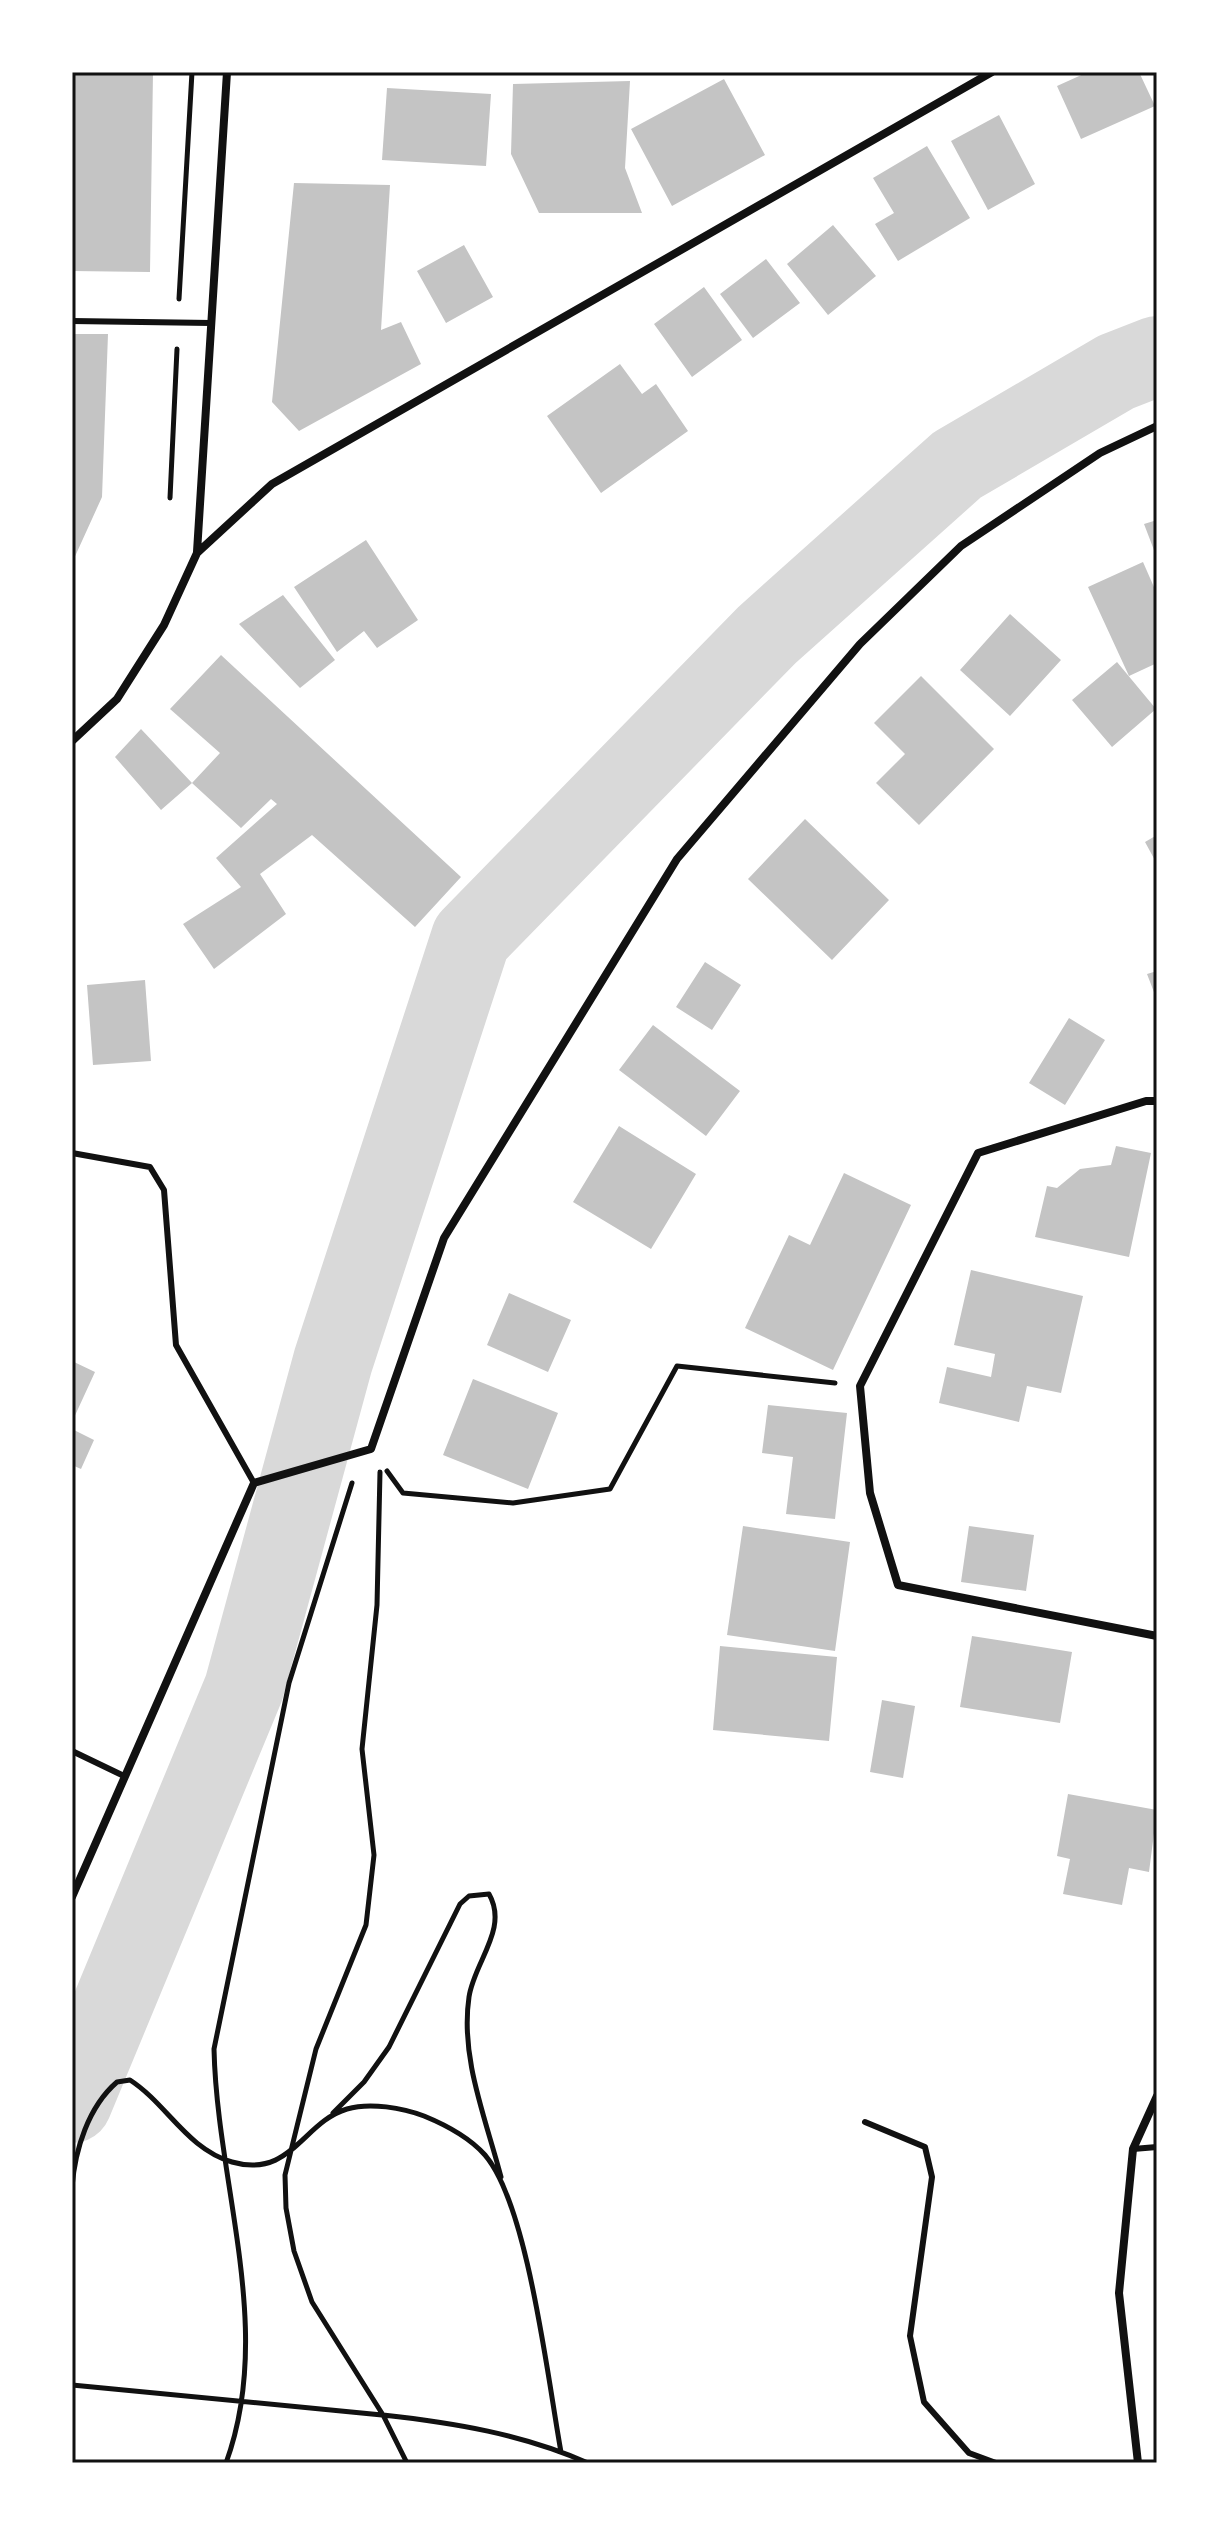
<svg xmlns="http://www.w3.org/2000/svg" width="1229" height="2535" font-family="Rubik,sans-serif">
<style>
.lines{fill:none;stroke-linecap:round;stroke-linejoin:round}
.river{stroke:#d9d9d9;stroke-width:80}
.building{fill:#c4c4c4}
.path{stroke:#111;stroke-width:5}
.service{stroke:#111;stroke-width:6}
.minor{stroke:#111;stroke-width:8}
.neatline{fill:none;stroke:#111;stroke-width:3}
</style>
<rect width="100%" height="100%" fill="#fff"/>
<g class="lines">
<!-- river -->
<path class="river" d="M72,2103l172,-415 89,-327 138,-423 296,-303 190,-170 159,-93 41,-16"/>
</g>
<!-- building -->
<path class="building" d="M72,72h81l-3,200 -78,-1z
M1088,72h51l16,34 -74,33 -24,-53z
M724,79l41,76 -93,51 -41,-77z
M630,81l-5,87 17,45h-103l-28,-59 2,-70z
M387,88l104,6 -5,72 -104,-6z
M999,115l36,69 -47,26 -37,-69z
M927,146l43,72 -72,43 -23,-37 19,-11 -21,-35z
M294,183l96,2 -9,145 20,-8 20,42 -122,67 -27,-29z
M833,225l43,51 -48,39 -41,-51z
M464,245l29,52 -47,26 -29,-52z
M766,259l34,44 -47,35 -33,-44z
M704,287l38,53 -50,37 -38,-53z
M72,334h36l-6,163 -30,66z
M620,364l22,30 14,-10 32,47 -87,62 -54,-77z
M1157,520v38l-13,-34z
M366,540l52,80 -41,28 -13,-17 -27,21 -43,-65z
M1143,562l14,32v69l-28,13 -41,-89z
M283,595l52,65 -35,28 -61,-64z
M1010,614l51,46 -51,56 -50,-46z
M221,655l240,222 -46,50 -103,-92 -52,39 26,40 -72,55 -31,-45 58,-37 -25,-29 61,-54 -6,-5 -30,29 -49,-45 28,-30 -50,-44z
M1117,662l39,47 -44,38 -40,-47z
M921,676l73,73 -75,76 -43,-42 29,-29 -31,-31z
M141,729l51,54 -31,27 -46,-53z
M805,819l84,81 -57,60 -84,-81z
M1157,835v29l-12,-22z
M705,962l36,23 -29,45 -36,-23z
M1157,971v29l-10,-26z
M145,980l6,81 -58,4 -6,-80z
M1069,1018l36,22 -40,65 -36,-22z
M653,1025l87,66 -34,45 -87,-66z
M619,1126l77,48 -45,75 -78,-47z
M1116,1146l35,7 -22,104 -94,-20 12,-51 10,2 23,-19 31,-4z
M844,1173l67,32 -78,165 -88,-42 44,-93 21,10z
M971,1270l112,26 -22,97 -34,-7 -8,36 -80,-19 8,-36 44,10 4,-23 -41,-9z
M509,1293l62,27 -23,52 -61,-27z
M72,1361l23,11 -23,50z
M473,1379l85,34 -30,76 -85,-34z
M768,1405l79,8 -12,106 -49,-5 7,-57 -31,-4z
M72,1429l22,11 -13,29 -9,-4z
M743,1526l107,16 -15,109 -108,-16z
M969,1526l65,9 -8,56 -65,-9z
M972,1636l100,16 -12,71 -100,-16z
M720,1646l117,11 -8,84 -116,-11z
M882,1700l33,6 -12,72 -33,-6z
M1068,1794l89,16 -8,62 -20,-4 -7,37 -59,-11 7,-35 -13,-3z"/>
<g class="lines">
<!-- path -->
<path class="path" d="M179,299l13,-227
M170,498l7,-149
M387,1471l16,22 110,10 97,-14 67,-123 158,17
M380,1472l-3,133 -15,144 12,106 -8,70 -50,124 -31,126 1,33 8,43 18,51 71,113
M333,2113l31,-31 25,-35 71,-143 9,-8 20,-2c20,35 -15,68 -20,103 -9,61 17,122 32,180
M72,2187c3,-37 16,-80 45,-105l13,-2c37,24 57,69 102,82 59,17 71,-40 115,-53 23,-7 56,-1 77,7 22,9 45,21 61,39 43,50 63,226 76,297
M72,2385l310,30
M226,2463c49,-134 -9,-277 -12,-414l75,-366 63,-200
M407,2463l-24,-48c72,8 139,19 205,48"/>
<!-- service -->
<path class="service" d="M72,321l139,2
M72,1153l78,14 14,23 12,155 78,138
M72,1751l52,25
M865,2122l60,25 7,30 -22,159 14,66 45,51 27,10
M1133,2149l24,-2"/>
<!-- minor -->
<path class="minor" d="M197,552l30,-480
M72,741l45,-42 47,-74 33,-72 75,-69 720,-412
M1157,1101h-11l-168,52 -118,233 10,107 28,92 259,51
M72,1897l182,-414 117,-34 73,-211 233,-379 183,-215 101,-98 139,-93 57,-27
M1138,2463l-19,-170 14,-144 24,-53"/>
</g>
<!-- border -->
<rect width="1229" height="2535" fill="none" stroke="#ffffff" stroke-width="148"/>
<rect x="74" y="74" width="1081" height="2387" class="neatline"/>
</svg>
